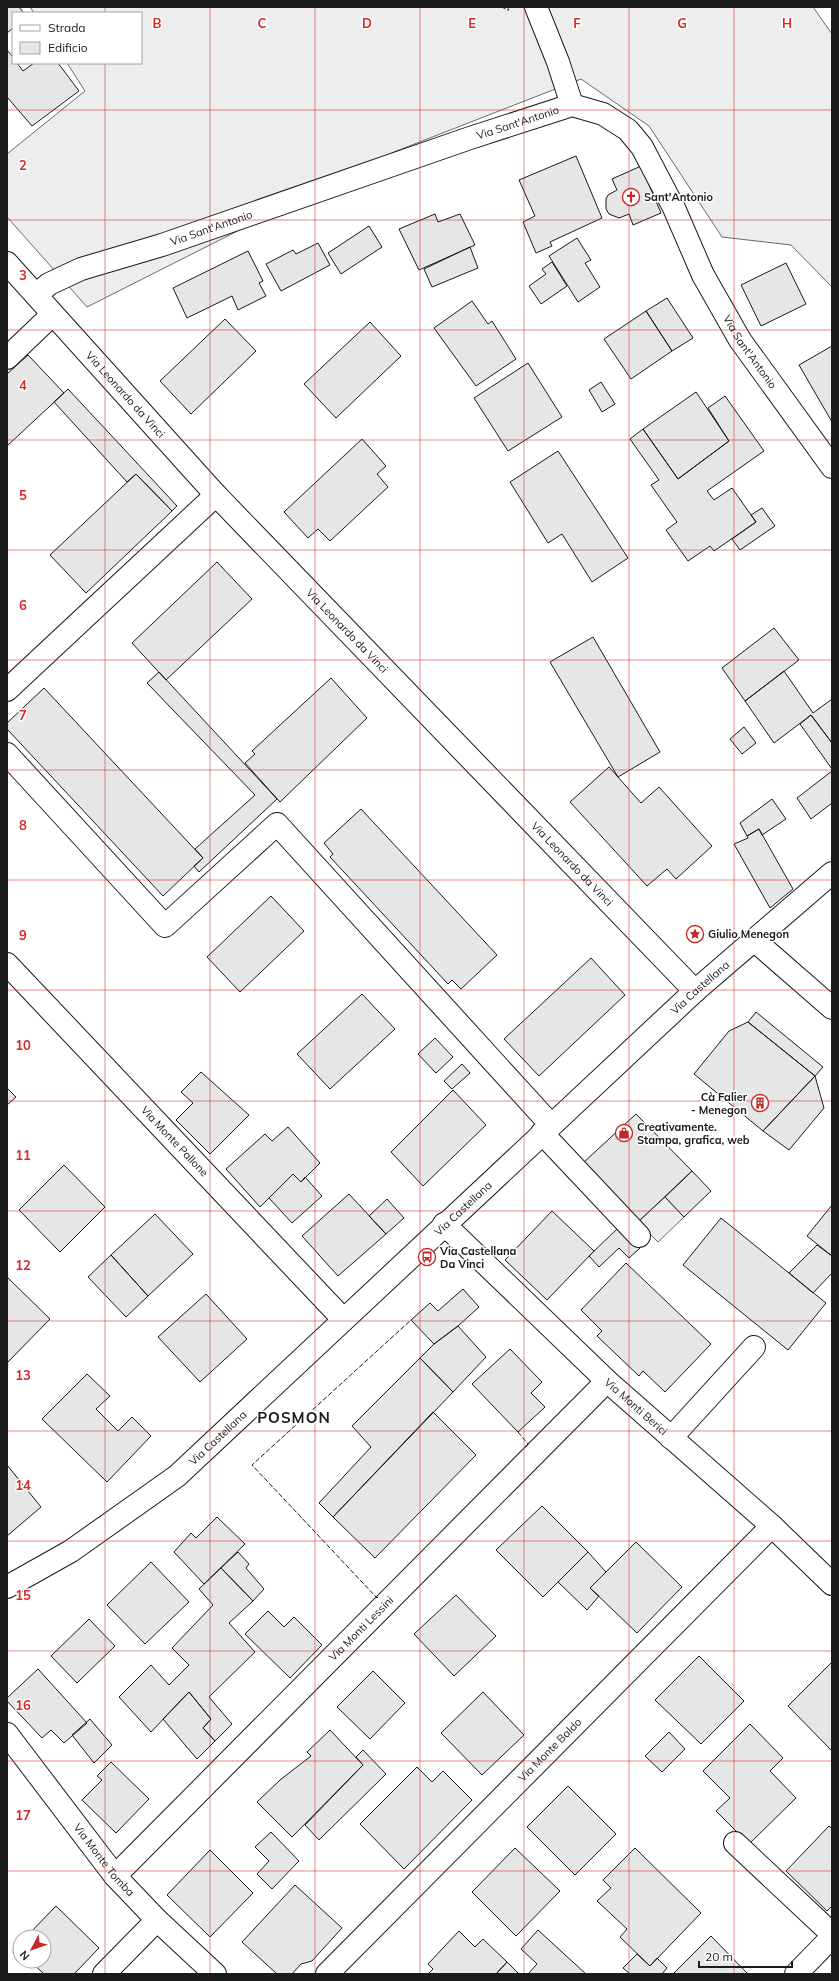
<svg xmlns="http://www.w3.org/2000/svg" width="839" height="1981" font-family="Mulish,sans-serif">
<style>
.built{fill:#ededed;stroke:#6a6a6a}
.building{fill:#e6e6e6;stroke:#1a1a1a}
.lines{fill:none;stroke-linecap:round;stroke-linejoin:round}
.minor-casing{stroke:#1a1a1a;stroke-width:24}
.major-casing{stroke:#1a1a1a;stroke-width:24}
.path{stroke:#5f5f5f;stroke-width:2.5;stroke-dasharray:3 2;stroke-linecap:butt}
.minor{stroke:#fff;stroke-width:22}
.major{stroke:#fff;stroke-width:22}
.fence{stroke:#1a1a1a;stroke-width:1;stroke-dasharray:5 2;stroke-linecap:butt}
.grid{fill:none;stroke:#d62828;stroke-width:1;stroke-opacity:0.55}
.labels{text-anchor:middle;dominant-baseline:central;stroke-width:3;stroke-linejoin:round;paint-order:stroke}
.street-label{font-size:11px;fill:#1a1a1a;stroke:#fff}
.poi-label{font-size:11px;font-weight:bold;fill:#1a1a1a;stroke:#fff;text-anchor:start}
.district-label{font-size:15px;font-weight:bold;letter-spacing:1px;fill:#1a1a1a;stroke:#fff}
.grid-label{font-size:13px;text-anchor:middle;font-weight:bold;fill:#d62828;stroke:#fff;stroke-width:3;stroke-linejoin:round;paint-order:stroke}
</style>
<rect width="100%" height="100%" fill="#fff"/>
<!-- built -->
<path class="built" d="M30 7H813L832 34V287L791 245 722 237 649 126 581 79 394 152 87 307 7 217V154L85 91 67 63H141V13H34Z
M665 1197 684 1217 658 1242 638 1222Z"/>
<!-- building -->
<path class="building" d="M7 7H19L24 13H13V28L7 33Z
M7 50 13 57V63H17L23 71 34 63H58L79 91 32 126 7 97Z
M576 156 602 218 550 242 552 246 536 253 523 222 535 216 519 180Z
M641 166 661 213 633 225 629 214 619 218 609 214 606 209V199L608 195 617 190 612 179Z
M435 214 438 222 460 214 475 245 419 270 399 229Z
M369 226 382 247 341 274 328 253Z
M577 238 591 260 585 263 600 287 578 302 549 256Z
M318 243 330 265 281 291 266 264 293 250 296 254Z
M470 247 478 268 432 287 424 269Z
M248 251 263 281 259 283 266 296 238 310 232 296 187 318 173 288Z
M552 262 567 286 541 304 529 286 546 274 542 269Z
M786 263 806 304 761 326 741 285Z
M667 298 693 338 672 351 646 311Z
M472 301 488 324 492 321 516 359 476 386 434 328Z
M646 311 672 351 631 379 604 339Z
M225 319 256 351 191 414 160 381Z
M370 322 401 356 336 418 304 384Z
M832 346V422L799 365Z
M28 355 64 393 7 446V374Z
M528 363 562 417 508 451 474 398Z
M601 382 615 404 602 412 589 390Z
M68 389 177 506 172 511 136 474 127 482 54 402Z
M696 392 729 441 678 479 643 429Z
M725 396 764 451 707 491 714 500 732 488 756 522 714 551 710 546 688 561 666 530 677 522 651 485 659 480 630 439 643 429 678 479 729 441 708 408Z
M362 439 386 466 377 474 388 487 330 541 318 529 308 538 284 512Z
M558 451 628 558 592 582 562 534 548 543 510 482Z
M136 474 172 511 86 593 50 555Z
M762 508 775 526 740 550 732 539 756 522 751 515Z
M217 562 252 599 166 680 132 643Z
M774 628 799 660 745 701 722 668Z
M593 637 660 752 618 777 550 662Z
M784 671 813 713 832 699V743L811 715 774 743 745 701Z
M159 672 277 799 199 872 194 866 203 858 195 849 255 795 147 683Z
M331 678 367 718 280 802 245 763 255 754 252 751Z
M44 688 203 858 163 896 7 729V723Z
M811 715 832 743V769L800 724Z
M744 727 756 743 742 754 730 739Z
M609 767 641 803 659 787 712 846 676 879 667 869 647 886 570 802Z
M832 771V803L811 819 797 798Z
M772 799 786 819 762 835 759 829 747 836 740 823Z
M361 809 497 955 461 989 452 980 448 984 330 857 333 854 324 843Z
M759 829 793 889 770 908 734 844 748 838 747 836Z
M271 896 304 931 240 992 207 957Z
M591 958 625 995 539 1076 504 1039Z
M362 994 395 1029 330 1089 297 1054Z
M756 1012 823 1067 815 1076 748 1022Z
M748 1022 815 1076 763 1131 694 1074 729 1031Z
M435 1038 453 1057 436 1073 418 1054Z
M462 1064 470 1073 452 1089 444 1081Z
M201 1072 249 1115 210 1154 176 1120 193 1103 181 1092Z
M815 1076 824 1108 789 1150 763 1131Z
M7 1088 16 1097 7 1105Z
M453 1090 486 1125 423 1186 391 1152Z
M636 1114 692 1171 638 1222 583 1163Z
M288 1127 320 1163 301 1182 293 1174 260 1207 226 1169 265 1134 272 1141Z
M64 1165 105 1207 60 1252 19 1210Z
M692 1171 711 1191 684 1217 665 1197Z
M293 1174 301 1182 305 1177 322 1196 292 1223 269 1198Z
M349 1194 386 1234 338 1276 302 1236Z
M387 1199 404 1218 386 1234 369 1216Z
M832 1205V1256L807 1236Z
M552 1211 594 1251 547 1300 505 1260Z
M155 1214 193 1254 148 1296 111 1255Z
M721 1218 826 1303 788 1350 683 1265Z
M619 1227 640 1248 629 1258 619 1248 599 1267 589 1256Z
M817 1245 832 1256V1273L813 1293 789 1273Z
M111 1255 148 1296 126 1317 88 1277Z
M626 1263 711 1344 665 1392 643 1371 639 1376 597 1336 602 1331 581 1310Z
M7 1277 50 1319 7 1363Z
M463 1289 479 1307 458 1326 434 1344 411 1320 430 1303 438 1311Z
M206 1294 247 1339 200 1382 158 1337Z
M458 1326 486 1357 453 1392 420 1358 434 1344Z
M510 1349 542 1382 531 1393 545 1407 518 1432 472 1384Z
M420 1358 453 1392 333 1517 319 1503 371 1447 352 1426Z
M87 1374 110 1396 96 1409 118 1431 132 1417 151 1436 107 1482 42 1419Z
M433 1412 476 1455 375 1558 333 1517Z
M7 1465 41 1507 7 1536Z
M542 1506 588 1552 543 1597 496 1550Z
M217 1517 245 1544 204 1584 174 1552 191 1533 196 1538Z
M636 1542 682 1587 637 1633 590 1588Z
M238 1552 249 1564 246 1568 264 1589 253 1601 221 1568Z
M588 1552 606 1572 590 1588 599 1596 587 1610 558 1582Z
M151 1562 189 1602 145 1644 107 1605Z
M221 1568 253 1601 229 1623 255 1652 209 1697 232 1724 215 1741 203 1728 211 1719 189 1692 151 1732 119 1697 151 1665 169 1685 189 1665 172 1648 213 1605 199 1589Z
M456 1595 496 1636 454 1676 414 1634Z
M268 1611 284 1627 294 1617 322 1645 290 1678 245 1634Z
M89 1619 115 1646 77 1683 51 1656Z
M699 1656 744 1701 701 1744 655 1700Z
M832 1662V1751L788 1706Z
M38 1669 87 1723 64 1743 51 1730 42 1738 7 1701V1698Z
M373 1671 405 1703 370 1739 337 1707Z
M189 1692 211 1719 203 1728 215 1741 197 1759 163 1719Z
M483 1692 524 1735 482 1775 441 1733Z
M90 1719 112 1745 94 1763 72 1735Z
M750 1724 783 1758 770 1771 796 1798 749 1844 716 1811 730 1798 703 1771Z
M330 1730 363 1765 292 1837 257 1802 280 1780 311 1756 307 1752Z
M669 1732 685 1749 662 1772 645 1756Z
M363 1750 386 1774 319 1840 305 1825 363 1765 356 1757Z
M111 1762 149 1799 116 1833 82 1800 102 1780 97 1776Z
M417 1767 432 1782 443 1771 472 1800 404 1869 360 1824Z
M568 1786 616 1834 575 1875 527 1827Z
M829 1826 832 1829V1906L827 1911 786 1871Z
M271 1832 299 1861 272 1889 257 1874 269 1861 255 1847Z
M515 1848 560 1891 516 1936 472 1892Z
M635 1848 701 1913 650 1966 620 1937 627 1929 597 1901 611 1888 603 1880Z
M210 1850 253 1893 210 1937 167 1895Z
M295 1885 342 1928 312 1961 301 1964 292 1974H277L242 1942Z
M56 1906 99 1948 74 1974H44L30 1961H44V1937H26Z
M538 1930 586 1974H528L537 1964 521 1949Z
M459 1931 475 1947 483 1939 507 1962 496 1974H428L433 1969 428 1964Z
M711 1936 748 1974H673Z
M20 1943V1951L16 1947Z
M637 1954 650 1966 657 1958 667 1968 662 1974H630L623 1968Z
M507 1962 519 1974H496Z"/>
<g class="lines">
<!-- minor casing -->
<g class="minor-casing">
<g id="minor">
<path d="M536 7 558 62 572 105"/>
<path id="s1" d="M7 263 216 495 695 991"/>
<path id="s2" d="M36 295 49 284 81 269 162 245 470 138 572 105 603 114 628 130 642 147 674 208 703 275 740 340 832 467"/>
<path d="M7 358 52 315"/>
<path d="M7 690 216 495"/>
<path d="M7 754 165 926 277 824 551 1125"/>
<path d="M754 940 832 1008"/>
<path id="s3" d="M7 964 343 1319"/>
<path d="M542 1133 639 1236"/>
<path id="s4" d="M444 1224 607 1381 772 1526 832 1584"/>
<path d="M671 1438 754 1347"/>
<path id="s5" d="M7 1734 115 1876 157 1920 215 1974"/>
<path d="M735 1843 832 1934"/>
<path id="s6" d="M115 1876 607 1381"/>
<path d="M104 1974 157 1920"/>
<path id="s7" d="M327 1974 772 1526"/>
<path d="M796 1974 832 1937"/>
</g>
</g>
<!-- major casing -->
<g class="major-casing">
<g id="major">
<path id="s8" d="M7 1587 71 1551 177 1476 695 991 832 873"/>
</g>
</g>
<!-- path -->
<path class="path" d="M503 7 509 10"/>
<!-- minor -->
<use href="#minor" class="minor"/>
<!-- major -->
<use href="#major" class="major"/>
<!-- fence -->
<path class="fence" d="M518 1432 528 1444 526 1447
M378 1597 377 1598 252 1465 411 1320"/>
</g>
<!-- grid -->
<path class="grid" d="M105 7V13M210 7V1974M315 7V1974M420 7V1974M524 7V1974M629 7V1974M734 7V1974M105 63V1974M7 110H832M7 220H832M7 330H832M7 440H832M7 550H832M7 660H832M7 770H832M7 880H832M7 990H832M7 1101H832M7 1211H832M7 1321H832M7 1431H832M7 1541H832M7 1651H832M7 1761H832M7 1871H832"/>
<!-- icons -->
<defs>
<g id="church-ring" transform="scale(0.9)"><circle r="9.5" fill="#fff" stroke="#c62828" stroke-width="1.5"/><path d="M-1.2-6h2.4v3.5h3.3v2.4h-3.3V6h-2.4V-.1h-3.3v-2.4h3.3Z" fill="#c62828"/></g>
<g id="sight-ring" transform="scale(0.9)"><circle r="9.5" fill="#fff" stroke="#c62828" stroke-width="1.5"/><path d="M0-6L1.8-2.2L6-1.7L2.9 1.2L3.7 5.4L0 3.3L-3.7 5.4L-2.9 1.2L-6-1.7L-1.8-2.2Z" fill="#c62828"/></g>
<g id="building-ring" transform="scale(0.9)"><circle r="9.5" fill="#fff" stroke="#c62828" stroke-width="1.5"/><path d="M-4-6H4V6H1V3H-1V6H-4ZM-2.5-4.3h1.7v1.8h-1.7ZM.8-4.3h1.7v1.8H.8ZM-2.5-1h1.7V.8h-1.7ZM.8-1h1.7V.8H.8Z" fill="#c62828"/></g>
<g id="shop-ring" transform="scale(0.9)"><circle r="9.5" fill="#fff" stroke="#c62828" stroke-width="1.5"/><path d="M-5-2.5h2.3a2.7 3.5 0 0 1 5.4 0H5L5.5 6h-11ZM-1.5-2.5h3a1.5 2.3 0 0 0-3 0Z" fill="#c62828"/></g>
<g id="bus-ring" transform="scale(0.9)"><circle r="9.5" fill="#fff" stroke="#c62828" stroke-width="1.5"/><path d="M-5-6H5V4H4V6H2V4H-2V6H-4V4H-5ZM-3.5-4V0h7V-4ZM-3.5 1.2v1.5H-2V1.2ZM2 1.2v1.5H3.5V1.2Z" fill="#c62828"/></g>
</defs>
<g fill-rule="evenodd">
<use href="#church-ring" x="631" y="197"/>
<use href="#sight-ring" x="695" y="934"/>
<use href="#building-ring" x="760" y="1103"/>
<use href="#shop-ring" x="624" y="1133"/>
<use href="#bus-ring" x="427" y="1257"/>
</g>
<g class="labels">
<!-- street labels -->
<g class="street-label">
<text stroke="none"><textPath href="#s2" startOffset="513">Via Sant'Antonio</textPath></text>
<text stroke="none"><textPath href="#s2" startOffset="189">Via Sant'Antonio</textPath></text>
<text stroke="none"><textPath href="#s2" startOffset="886">Via Sant'Antonio</textPath></text>
<text stroke="none"><textPath href="#s1" startOffset="177">Via Leonardo da Vinci</textPath></text>
<text stroke="none"><textPath href="#s1" startOffset="501">Via Leonardo da Vinci</textPath></text>
<text stroke="none"><textPath href="#s1" startOffset="825">Via Leonardo da Vinci</textPath></text>
<text stroke="none"><textPath href="#s8" startOffset="919">Via Castellana</textPath></text>
<text stroke="none"><textPath href="#s3" startOffset="244">Via Monte Pallone</textPath></text>
<text stroke="none"><textPath href="#s8" startOffset="595">Via Castellana</textPath></text>
<text stroke="none"><textPath href="#s4" startOffset="265">Via Monti Berici</textPath></text>
<text stroke="none"><textPath href="#s8" startOffset="259">Via Castellana</textPath></text>
<text stroke="none"><textPath href="#s6" startOffset="349">Via Monti Lessini</textPath></text>
<text stroke="none"><textPath href="#s7" startOffset="316">Via Monte Baldo</textPath></text>
<text stroke="none"><textPath href="#s5" startOffset="159">Via Monte Tomba</textPath></text>
</g>
<!-- poi labels -->
<g class="poi-label">
<text x="644" y="197">Sant'Antonio</text>
<text x="708" y="934">Giulio Menegon</text>
<text x="747" y="1097" text-anchor="end">Cà Falier<tspan x="747" dy="13">- Menegon</tspan></text>
<text x="637" y="1127">Creativamente.<tspan x="637" dy="13">Stampa, grafica, web</tspan></text>
<text x="440" y="1251">Via Castellana<tspan x="440" dy="13">Da Vinci</tspan></text>
</g>
<!-- district labels -->
<g class="district-label">
<text x="294" y="1417">POSMON</text>
</g>
</g>
<g class="grid-label">
<text x="157" y="28">B</text>
<text x="262" y="28">C</text>
<text x="367" y="28">D</text>
<text x="472" y="28">E</text>
<text x="577" y="28">F</text>
<text x="682" y="28">G</text>
<text x="787" y="28">H</text>
<text x="23" y="170">2</text>
<text x="23" y="280">3</text>
<text x="23" y="390">4</text>
<text x="23" y="500">5</text>
<text x="23" y="610">6</text>
<text x="23" y="720">7</text>
<text x="23" y="830">8</text>
<text x="23" y="940">9</text>
<text x="23" y="1050">10</text>
<text x="23" y="1160">11</text>
<text x="23" y="1270">12</text>
<text x="23" y="1380">13</text>
<text x="23" y="1490">14</text>
<text x="23" y="1600">15</text>
<text x="23" y="1710">16</text>
<text x="23" y="1820">17</text>
</g>
<!-- border -->
<rect width="839" height="1981" fill="none" stroke="#1a1a1a" stroke-width="16"/>
<!-- legend -->
<rect x="12" y="12" width="130" height="52" fill="#ffffff" stroke="#a3a3a3"/>
<rect x="20" y="25" width="20" height="6" fill="#ffffff" stroke="#a3a3a3"/>
<text x="48" y="32" font-size="12" fill="#1a1a1a">Strada</text>
<rect x="20" y="42" width="20" height="12" fill="#e6e6e6" stroke="#a3a3a3"/>
<text x="48" y="52" font-size="12" fill="#1a1a1a">Edificio</text>
<!-- north arrow -->
<g transform="translate(32 1949) rotate(229)"><circle r="19" fill="#ffffff" stroke="#a3a3a3"/>
<path d="M0-3L7 15L0 10L-7 15Z" fill="#c62828"/>
<text y="-6" font-size="11" font-weight="bold" text-anchor="middle" fill="#1a1a1a">N</text>
</g>
<!-- scale -->
<path d="M699 1961v6h93v-6" fill="none" stroke="#1a1a1a" stroke-width="2"/>
<text x="705" y="1961" font-size="12" fill="#1a1a1a" stroke="#ffffff" stroke-width="3" paint-order="stroke">20 m</text>
</svg>
